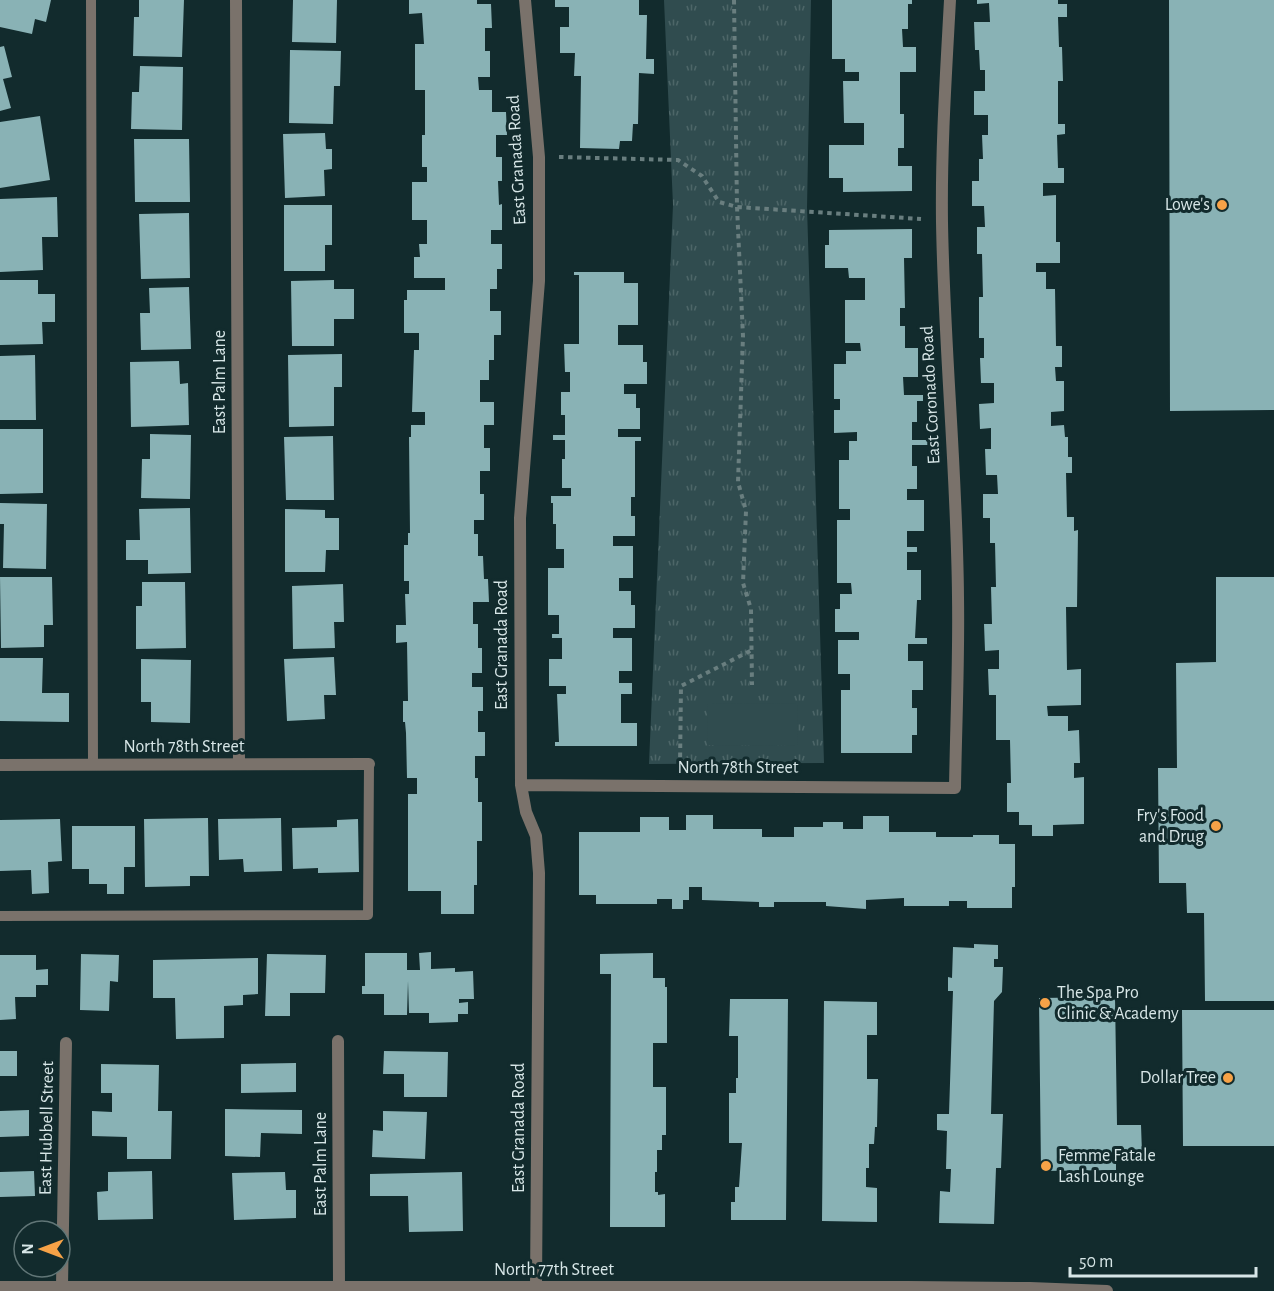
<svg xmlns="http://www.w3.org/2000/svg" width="1274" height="1291" font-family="'Alegreya Sans',sans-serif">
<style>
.grass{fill:url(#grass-tufts)}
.pitch{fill:#304c4f}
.building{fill:#89b2b5}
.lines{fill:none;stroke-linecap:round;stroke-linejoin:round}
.path{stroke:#697e7f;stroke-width:4;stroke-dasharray:4.5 4.5;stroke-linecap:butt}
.service{stroke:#7a726b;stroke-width:10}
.minor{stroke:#7a726b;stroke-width:12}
.poi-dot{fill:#f6a247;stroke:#122b2d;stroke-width:2}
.labels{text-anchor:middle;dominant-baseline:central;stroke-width:6;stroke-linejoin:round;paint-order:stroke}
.street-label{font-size:18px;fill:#d7e6e7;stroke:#122b2d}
.poi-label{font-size:18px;fill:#d7e6e7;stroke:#122b2d;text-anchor:end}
</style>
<defs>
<pattern id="grass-tufts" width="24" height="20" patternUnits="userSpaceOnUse" patternTransform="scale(1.5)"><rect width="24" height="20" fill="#304c4f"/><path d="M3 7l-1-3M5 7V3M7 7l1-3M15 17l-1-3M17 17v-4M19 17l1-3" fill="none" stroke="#4d6668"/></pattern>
</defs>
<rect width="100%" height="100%" fill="#122b2d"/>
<!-- grass -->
<path class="grass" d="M664 0H811L807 207 824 763 649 764 673 205Z"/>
<!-- pitch -->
<path class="pitch" d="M708 703 798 704 797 746 707 745Z"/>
<!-- building -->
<path class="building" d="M0 0H51L46 22 35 19 32 34 0 27Z
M139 0H184L182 57 133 56 134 17H139Z
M293 0H337L336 43 292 42Z
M409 0H477V4H491L492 28H485V51H490V77H478L479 90H492V112H506L507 135H496V157H502V181H498L499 205 502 204V230H491V244H502V269H497V289H490V311H501V335H494V360H489V380H480V402H494V425H484V448H490V471H480V494H484V520H474V534H478V556H483L484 579H488L489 602H473V624H478V648H482V673H472V687H483V711H478V732H485V756H475V778H478V802H482V841H477V885H474V914H441V891H408V794H417V778H407L406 733 405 722H403V701H408L407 642 396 643V625H406L405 594H409V581H404V545H408V533H410L409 437H411V425H425V412H412L414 350H419V333H404V300H407V290H445V278H414V257H420L419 244H427V220H412V182H427V167H422V135H425V90H415V44H424L422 13 409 14Z
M555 0H639V15H647L646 59H654V74L639 73 638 124H633L632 141H620L619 149 580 148 581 76H574L575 53H560V27H569V7H555Z
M832 0H912V4H908V29H902L903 47H916V72H900V114H904V148H898V166H912V191L843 192V178H829V145H864V123H844L843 81H859V72H845V59H832Z
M977 0H1058V4H1067V17H1058L1059 47H1062L1063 81H1058V124H1065V134L1057 135 1058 168H1064V183H1043V196L1056 195V242H1060V263H1036V272H1046V289H1055L1056 346H1062V367H1055L1056 381H1064V411L1051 412V426L1064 425 1065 437H1068V457H1072V473H1066L1067 517H1074V531L1078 530 1077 607H1066L1067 670 1081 669V705L1047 706 1048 716H1068V731L1079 730 1080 763H1074V778L1084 777V824L1053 825V836H1032V825H1019V812H1007V783H1011L1010 740H996V695H989L988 669H999V650L985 651 984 624H992L991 587H996L995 543H990V518H983V494H998L997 475H986L985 449H991V428L980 429 979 404 994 403V383H981L980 358H984V338H979V297H983L982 254H977V227H985L984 206H972V181H979V159H983L982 135H988V115H974V91H985V70H980L979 50H975L974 22H990L989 3 977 4Z
M1169 0H1274V410L1170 411Z
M4 46 12 77 3 79 11 108 0 111V47Z
M290 50 341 51 340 86H334L333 124 289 123Z
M140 66 183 67 182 130 131 129 132 92H139Z
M40 116 50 180 0 188V122Z
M325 133 326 149H332V169L324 170 325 196 285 198 283 134Z
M134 139H189L190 202H135Z
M57 197 58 237H42L43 270 0 272V199Z
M284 205H332V245H325V271H284Z
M189 213 190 278 141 279 139 214Z
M912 229V258H904L905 308H900V326H905V348H918V377H903L904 395H923V401H917V422H912V440H928V445H912V466H917V489H907V500H924V531H907V547H917V552H907V570H921V600H917L915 638H927V644H908V661H923V690H912V708H917V735H912V753H841V690H850V674H838V640H859V632H835V609H840V594H852L851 583H837V520H850V509H839V460H849V441H857V432L834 433V410H840V399H834V364H846V351H861L860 343H845V300H865V278H849L848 268H825V245H829V230Z
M574 272H624V283H638V325H618V345H643V362H647V384H624V394H636V408H640V429H618V437H641V441H635V497H631V516H635V536H613V546H633V578H619V591H631V605H635V628H613V638H632V671H619V683H632V694H621V723H637V746H555V742H559L557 694H566V686H549V659H562V638H552V634H559V615H548V568H564V549H556V524H553V503H551V496H571V488H562V459H565V440H553V435H565V415H561V392H570V372H565L564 344H579V275H574Z
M0 280H38V294H55V322H42L43 344 0 345Z
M334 280V289H354V319H334V346H292L291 281Z
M189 287 191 349 141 350 140 313H150L149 288Z
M342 354V387H334V426L289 427 288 355Z
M35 355 36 420H0V356Z
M179 361 180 384 188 383 189 425 131 427 130 362Z
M0 429H43V493L0 494Z
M150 434 191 435 190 499 141 498 142 459H150Z
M333 436 334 500H286L284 437Z
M0 503 47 504 46 569 3 568 4 524H0Z
M190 508 191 573 148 574V560H126V540H140L139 509Z
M285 509 325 510V518H339V550H326L325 572H285Z
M0 577H52L53 625H44V647L1 648Z
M1216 577H1274V1001H1205L1204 913H1187L1186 883H1159L1158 768H1177L1176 663 1216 662Z
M142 582H185L186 648 136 649V606H142Z
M343 584 344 622H334L335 648 293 649 292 586Z
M334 657 336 695H324L325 719 287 721 284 659Z
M0 658H43L42 693H69V722L0 721Z
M141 659 191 660 190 723 151 722V702H141Z
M686 815H713V829H762V837H794V827H823V822H843V829H863V816H889V832H936V837H973V835H999V844H1015V887H1012V908H967V901H949V906H904V898L866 900V909L826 906V902H774V907H759V902L702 900V887H689V900H683V909H672V899H657V904H596V895H579V832H640V817H669V830H686Z
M208 818 209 876H190V886L145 887 144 819Z
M281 818 282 871 244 872 243 859 219 860 218 819Z
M60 819 62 861 48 862 49 893 32 894 31 870 0 871V820Z
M358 819 359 872 318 873V868L293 869 292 828 337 827V820Z
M72 826H135V867H124V894H107V884H89V869H72Z
M974 944 998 945V959H994V967H1003L1002 992 994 1001 991 1114H1003L1001 1168H996L994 1224 939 1223 940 1191 950 1192 951 1169H946L947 1131 937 1130V1114H949L953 991H948V977L952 978 953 947 974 948Z
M431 952V969L455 968V972L473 971 474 999H459V1003L468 1002V1014H458V1022L429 1023V1013H409L408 981 407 1015H384V994H362V986H365V953H407V970H420L419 953Z
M653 953V978H665V987H667V1043H653V1087H666V1135H662V1150H657V1172H655V1192H658V1195L665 1194V1227H610L611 974H600V954Z
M81 954 119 955 118 982 110 981 109 1011 80 1010Z
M267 954 326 955 325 993H290V1016H265Z
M0 955H36V970L48 969V985H36V997H15L16 1019 0 1020Z
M258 958V994L243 995V1005L224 1006V1038L176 1039 175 998H153V960Z
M1115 997 1117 1125H1141L1142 1153H1116V1170L1041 1171 1039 998Z
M730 999H788L786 1220H731V1202H735V1187H739L742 1143H729V1093H736V1078H738V1036H729Z
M824 1001 877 1002V1035H867V1079H878L877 1127H875L874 1144H869V1168H866V1187L877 1188V1222L822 1221Z
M1182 1010H1274V1146H1183Z
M0 1051H17V1076H0Z
M384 1051 448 1052 447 1097H404V1074H383Z
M296 1063V1092L241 1093V1064Z
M101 1064 159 1065 158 1111H172L171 1159H127V1137L92 1136V1111L112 1112V1093H101Z
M225 1109 302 1110V1134L261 1133 260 1157 225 1156Z
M29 1110V1136L0 1137V1111Z
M383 1111 427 1112 425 1159 372 1157 373 1130 383 1131Z
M34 1171 35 1196 0 1197V1172Z
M152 1171 153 1219 98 1220 97 1192 108 1191V1172Z
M285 1172 286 1190H296V1218L234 1220 232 1173Z
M462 1172 463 1231 409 1232 408 1196H370V1174Z"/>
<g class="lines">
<!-- path -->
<path class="path" d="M734 0 737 207 743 336 738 482 746 511 743 583 751 609 752 685
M559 157 678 160 702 176 719 202 737 207 921 219
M680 766 681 686 752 650"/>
<!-- service -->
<path class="service" d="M91 0 93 765
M0 916 368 915 369 764"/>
<!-- minor -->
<path class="minor" d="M236 0 239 764
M525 0 539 157V281L520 518 521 785 526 812 536 836 539 873 536 1288
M0 765 369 764
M521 785 955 788C956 724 959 661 958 597 957 472 944 347 942 222 941 148 946 74 950 0
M338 1041 339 1287
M62 1286 66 1043
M0 1287H909L1030 1288 1107 1291"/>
</g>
<!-- markers -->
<g class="poi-dot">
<circle cx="1222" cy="205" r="6"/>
<circle cx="1216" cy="826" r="6"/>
<circle cx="1045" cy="1003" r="6"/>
<circle cx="1228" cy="1078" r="6"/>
<circle cx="1046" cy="1166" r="6"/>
</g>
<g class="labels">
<!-- street labels -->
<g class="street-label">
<text transform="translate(517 160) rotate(-93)">East Granada Road</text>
<text transform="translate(220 382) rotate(-90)">East Palm Lane</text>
<text transform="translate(931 395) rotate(-93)">East Coronado Road</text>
<text transform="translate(502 645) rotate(-90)">East Granada Road</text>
<text x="184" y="747">North 78th Street</text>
<text x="738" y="768">North 78th Street</text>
<text transform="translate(47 1128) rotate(-89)">East Hubbell Street</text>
<text transform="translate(519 1128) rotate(-90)">East Granada Road</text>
<text transform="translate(321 1164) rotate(-90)">East Palm Lane</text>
<text x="554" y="1270">North 77th Street</text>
</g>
<!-- poi labels -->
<g class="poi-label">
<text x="1210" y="205">Lowe's</text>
<text x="1204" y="816">Fry's Food<tspan x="1204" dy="21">and Drug</tspan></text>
<text x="1057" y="993" text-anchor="start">The Spa Pro<tspan x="1057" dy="21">Clinic &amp; Academy</tspan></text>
<text x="1216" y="1078">Dollar Tree</text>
<text x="1058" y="1156" text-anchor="start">Femme Fatale<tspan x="1058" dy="21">Lash Lounge</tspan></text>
</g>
</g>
<!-- north arrow -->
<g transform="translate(42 1249) rotate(270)"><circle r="28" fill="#122b2d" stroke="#617677" stroke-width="1.5"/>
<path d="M0-4.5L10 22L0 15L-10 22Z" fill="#f6a247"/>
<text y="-9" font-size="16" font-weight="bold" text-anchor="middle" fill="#d7e6e7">N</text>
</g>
<!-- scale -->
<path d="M1070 1267v9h186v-9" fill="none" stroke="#d7e6e7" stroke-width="3"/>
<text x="1079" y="1267" font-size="18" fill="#d7e6e7" stroke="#122b2d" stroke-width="4.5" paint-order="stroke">50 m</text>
</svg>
